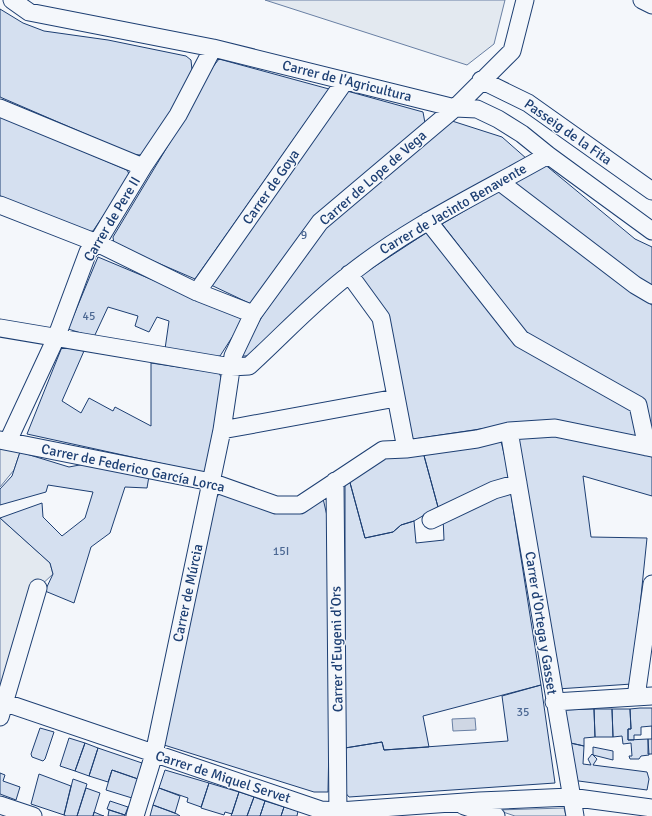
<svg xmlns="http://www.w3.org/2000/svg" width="652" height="816" font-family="Signika,sans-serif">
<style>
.green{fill:#e3e9f0;stroke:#687fa3}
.water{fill:#cfd7e4;stroke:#687fa3}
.building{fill:#d5e0f0;stroke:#1d3f73}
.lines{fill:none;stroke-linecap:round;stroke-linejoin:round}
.minor-casing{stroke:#1d3f73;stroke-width:19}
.minor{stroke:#f4f7fb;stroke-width:17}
.labels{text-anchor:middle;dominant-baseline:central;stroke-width:3;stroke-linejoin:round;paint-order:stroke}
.number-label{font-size:12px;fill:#4b6792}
.street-label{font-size:14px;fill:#1d3f73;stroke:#f4f7fb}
</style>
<rect width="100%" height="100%" fill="#f4f7fb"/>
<!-- green -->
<path class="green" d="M265 0H505L494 44 467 65Z
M0 445 20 452 14 470 0 487Z
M0 518 50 563 53 574 38 588 0 701Z
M564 808 566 816H515L497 810Z"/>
<!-- water -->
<path class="water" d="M475 718 476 730 453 731 452 719Z"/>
<!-- building -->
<path class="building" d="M0 9 23 23 44 31 108 40 186 56 191 60 192 70 177 104 145 154 139 155 132 154 0 97Z
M219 59 329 89 195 279 114 244 113 237 184 119 212 68Z
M347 91 423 112 425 123 251 304 211 285Z
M0 116 127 170 130 176 93 231 85 232 0 196Z
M449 120 502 137 527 159 431 213 250 356H233L242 350 263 315 330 221Z
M543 163 635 239 652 247V287L639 279 515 183Z
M500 190 627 289 652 305V442L644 406 526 332 442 224Z
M429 231 528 351 629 407 636 421 639 438 520 423 414 439 407 435 385 322 357 278Z
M98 257 241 317 240 325 220 356 214 357 165 349 169 321 157 317 149 332 135 326 138 316 108 307 94 337 68 329Z
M62 347 84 351 62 401 81 413 89 398 113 411 115 407 151 426V363L219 373 223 381 205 473 27 434Z
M557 433 652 452V496L583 476 591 537 647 538 632 684 557 689 514 436Z
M501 441 510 479 438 507 423 452Z
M20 452 69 467 90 463 149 476 147 488 125 487 110 533 91 547 74 603 45 591 53 574 50 563 0 518 42 503 43 517 62 536 85 518 93 492 48 485 46 492 0 505V489L12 476Z
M423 452 438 507 414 521 401 525 393 532 365 538 349 479 386 457Z
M349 479 365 538 393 532 401 525 414 521 416 543 444 540 443 517 510 488 541 685 423 716 429 747 384 750 382 742 345 748V482Z
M220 493 299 507 322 494 333 542 328 792H314L164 745 215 499Z
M541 685 555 783 349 797 343 790 345 748 382 742 384 750 508 741 502 696Z
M640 708H652V739V726L641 727V735H634V740H628V729H631L630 709Z
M594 709H612L613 737H595Z
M594 709 595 737 584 738V746L566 742 560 710Z
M612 709H630L631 729H628V740L648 739 649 755 641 756 639 759H630L629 756H632L631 743 623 744 622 736 613 737Z
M40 728 54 732 45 759 43 761 32 757 31 754Z
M69 738 85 743 75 771 60 766Z
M648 739H652V754H648Z
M566 742 584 746 583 764 591 765 588 759 592 754 597 759 593 765 647 772 649 779 647 790 571 780Z
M85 743 98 748 89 776 75 771Z
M593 747 613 751V760L593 755Z
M98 748 142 763 138 779 112 770 108 782 89 776Z
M112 770 138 779 132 798 106 790Z
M165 770 209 783 201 807 187 802 188 798 159 788Z
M0 773 5 775 3 781 20 787 16 800 0 794Z
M39 774 71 786 64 815 31 804Z
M73 779 87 784 77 816H66L64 815Z
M209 783 239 792 232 814 225 812 224 815 201 808Z
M86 788 100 793 93 816H77Z
M159 788 180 796 175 813 153 805Z
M239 792 254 797 247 816H231Z
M254 797 265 801 260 816H247Z
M110 801 128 807 125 815 107 809Z
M265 801 284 807 281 816H260Z
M153 805 177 814 180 816H150Z
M284 807 298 811 297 816H281Z
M109 810 125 815V816H108Z
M94 812 101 815 104 816H93Z"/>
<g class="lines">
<!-- minor casing -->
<g class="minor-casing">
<path id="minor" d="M12 0 29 12 213 48 455 108 477 109 498 119 522 134 548 155 652 231
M642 0 652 5
M481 80 528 103 652 191
M0 108 143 167
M500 182 635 285 652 295
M0 205 97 243 197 292 253 314
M428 221 521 339 638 405 647 447
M349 274 381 318 406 449
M197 292 345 81
M0 328 231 367 249 366C282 336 314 301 350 274 410 226 481 193 548 155
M222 430 396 398
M509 431 575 816
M0 440 211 482 276 505H300L383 450 406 449 477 439 509 431 555 428 652 448
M8 441 56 338 88 252 97 243 143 167 178 115 213 48
M335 481 338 816
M431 520 494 490 518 483
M636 697 652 584
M0 701 321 810 339 811 479 801 570 797 652 808
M554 702 652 696
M0 717 38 588
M0 805 33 816
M464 806 496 816
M135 816 154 754 222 430 233 356 253 314 320 222 455 108 512 51 525 0"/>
</g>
<!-- minor -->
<use href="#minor" class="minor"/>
</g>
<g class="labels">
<!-- number labels -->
<g class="number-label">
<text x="304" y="235">9</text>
<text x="89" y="316">45</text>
<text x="281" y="551">15I</text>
<text x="523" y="712">35</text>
</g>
<!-- street labels -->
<g class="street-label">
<text transform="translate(347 81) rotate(14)">Carrer de l'Agricultura</text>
<text transform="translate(568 132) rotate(35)">Passeig de la Fita</text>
<text transform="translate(373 178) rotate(-41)">Carrer de Lope de Vega</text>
<text transform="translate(271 187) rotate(-55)">Carrer de Goya</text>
<text transform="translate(453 209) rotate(-30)">Carrer de Jacinto Benavente</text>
<text transform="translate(112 219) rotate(-59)">Carrer de Pere II</text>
<text transform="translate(133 468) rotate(12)">Carrer de Federico García Lorca</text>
<text transform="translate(188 593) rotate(-78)">Carrer de Múrcia</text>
<text transform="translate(541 623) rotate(81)">Carrer d'Ortega y Gasset</text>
<text transform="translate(337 649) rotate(-91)">Carrer d'Eugeni d'Ors</text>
<text transform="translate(223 777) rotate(18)">Carrer de Miquel Servet</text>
</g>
</g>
</svg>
